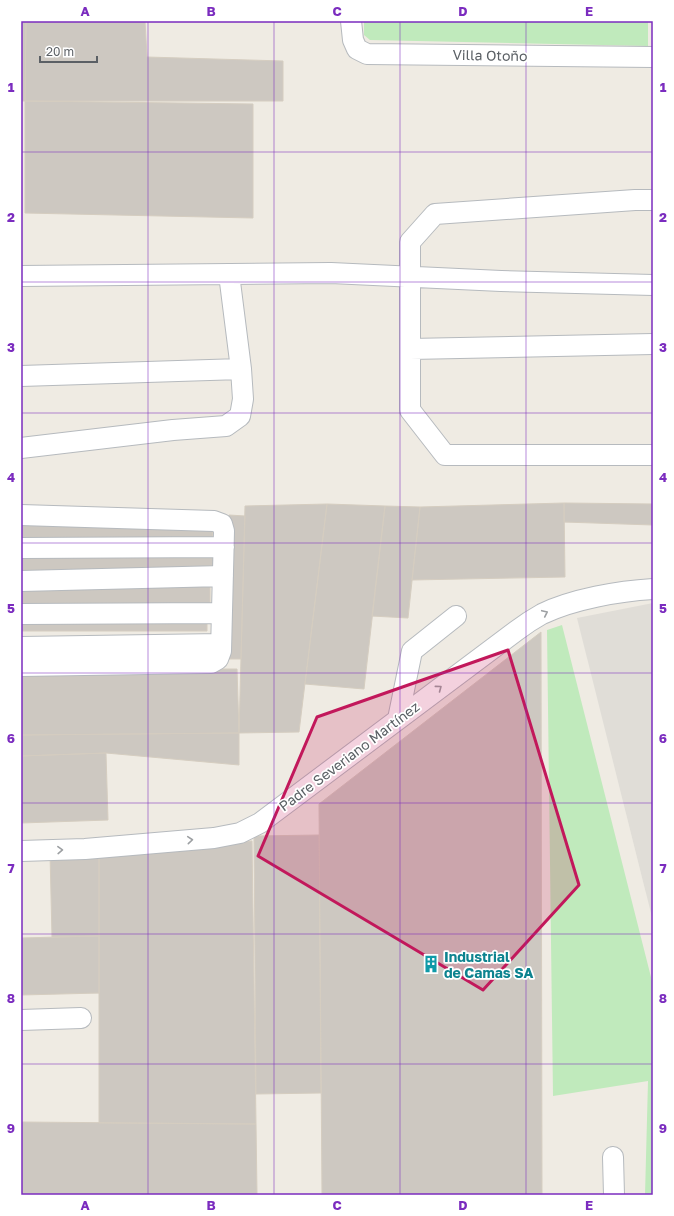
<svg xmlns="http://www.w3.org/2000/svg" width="674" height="1216" font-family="'Golos Text',sans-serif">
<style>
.industrial{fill:#e0ddd7}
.green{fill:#c0eabc}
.building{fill:#cdc8c1;stroke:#d5cdc0}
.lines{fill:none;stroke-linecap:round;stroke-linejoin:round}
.minor-casing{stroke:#b6babe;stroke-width:22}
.minor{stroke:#fff;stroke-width:20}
.oneway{stroke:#9da0a3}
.marked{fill:#c2185b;fill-opacity:0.2;stroke:#c2185b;stroke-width:3;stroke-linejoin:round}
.grid{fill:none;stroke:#7b2cbf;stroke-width:1;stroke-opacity:0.55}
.labels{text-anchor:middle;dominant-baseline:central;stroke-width:3.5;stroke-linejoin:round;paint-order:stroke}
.street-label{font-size:14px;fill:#5b6065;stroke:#fff}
.culture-label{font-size:14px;font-weight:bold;fill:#0d838f;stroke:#fff;text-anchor:start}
.neatline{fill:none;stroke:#7b2cbf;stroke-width:1.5}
.grid-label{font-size:13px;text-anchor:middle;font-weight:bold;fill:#7b2cbf}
</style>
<rect width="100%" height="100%" fill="#efebe3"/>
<!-- industrial -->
<path class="industrial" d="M653 603V921L577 618Z"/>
<!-- green -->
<path class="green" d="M364 21H648V46L370 40 364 35Z
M562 625 653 985V1195H645L648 1081 553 1096 547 630Z"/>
<!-- building -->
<path class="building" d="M21 21H26L25 101H21Z
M26 21H145L147 57 283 61V101H25Z
M25 101 253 104V218L25 213Z
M564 503 565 577 412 580 420 507Z
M564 503 653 504V525L564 522Z
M327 504 299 732 239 733 245 506Z
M327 504 385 506 364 689 305 684Z
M385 506 420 507 408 618 372 616Z
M229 515 245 516 241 659H228Z
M21 521 213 528 212 540 21 542Z
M213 552 215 573 21 574V554Z
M210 582V610L21 612V585Z
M207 614V631H21V618Z
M541 632 542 1195H322L319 804Z
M21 669H237L239 733 21 735Z
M239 733V765L106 753 21 756V735Z
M106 753 108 820 21 823V756Z
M319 835 321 1093 256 1094 254 836Z
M252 841 256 1124 99 1123V852Z
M99 852V936L52 937 50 853Z
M99 936V993L21 995V938Z
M21 1122 256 1124 257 1195H21Z"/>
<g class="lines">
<!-- minor casing -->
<g class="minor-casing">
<path id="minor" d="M351 21 353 40 357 49 367 54 653 57
M653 200H635L435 214 410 242V410L445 455H653
M21 276 331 273 501 281 653 285
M410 349 653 344
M21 376 241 369
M21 448 173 430 226 426 240 416 243 399 241 369 229 274
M21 515 214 521 222 524 224 531 221 651 218 659 211 663 21 666
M21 548 224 547
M21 581 223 576
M21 614 222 613
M21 647 221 644
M398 719 412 651 456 616
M21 851 85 849 214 838 240 833 260 823 516 631C524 625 533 619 542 614 573 599 619 591 653 589
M21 1020 81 1018
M613 1157 614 1195"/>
</g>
<!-- minor -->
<use href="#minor" class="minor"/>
</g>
<!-- one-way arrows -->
<defs><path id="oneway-chevron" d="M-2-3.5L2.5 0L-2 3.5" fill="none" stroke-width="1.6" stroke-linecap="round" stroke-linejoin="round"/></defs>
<g class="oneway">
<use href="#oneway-chevron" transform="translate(545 613) rotate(-25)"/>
<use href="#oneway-chevron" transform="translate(439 688) rotate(-37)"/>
<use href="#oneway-chevron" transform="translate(190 840) rotate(-5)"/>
<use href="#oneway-chevron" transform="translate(60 850) rotate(-2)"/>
</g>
<!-- marked area -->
<path class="marked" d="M508 650 579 885 483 990 258 856 317 717Z"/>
<!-- grid -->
<path class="grid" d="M148 21V1195M274 21V1195M400 21V1195M526 21V1195M21 152H653M21 282H653M21 413H653M21 543H653M21 673H653M21 803H653M21 934H653M21 1064H653"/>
<!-- icons -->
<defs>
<g id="building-bare" transform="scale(1.38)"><path d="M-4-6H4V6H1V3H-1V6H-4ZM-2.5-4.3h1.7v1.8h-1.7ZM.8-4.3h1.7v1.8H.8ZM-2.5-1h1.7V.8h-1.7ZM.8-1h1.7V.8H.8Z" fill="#0f9aa8" stroke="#fff" stroke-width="2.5" paint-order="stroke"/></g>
</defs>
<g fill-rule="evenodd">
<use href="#building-bare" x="431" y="964"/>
</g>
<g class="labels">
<!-- street labels -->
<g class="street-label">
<text transform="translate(490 55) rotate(1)">Villa Otoño</text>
<text transform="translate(349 756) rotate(-37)">Padre Severiano Martínez</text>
</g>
<!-- culture labels -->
<g class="culture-label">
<text x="444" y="956">Industrial<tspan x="444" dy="16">de Camas SA</tspan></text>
</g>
</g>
<!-- border -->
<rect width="674" height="1216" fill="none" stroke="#ffffff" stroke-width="44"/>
<!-- scale -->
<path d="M40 56v6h57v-6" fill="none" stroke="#5b6065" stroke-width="2"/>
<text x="46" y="56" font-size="12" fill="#5b6065" stroke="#ffffff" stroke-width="3" paint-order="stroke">20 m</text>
<rect x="22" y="22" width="630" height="1172" class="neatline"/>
<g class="grid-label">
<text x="85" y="16">A</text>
<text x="211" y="16">B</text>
<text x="337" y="16">C</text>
<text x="463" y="16">D</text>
<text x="589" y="16">E</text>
<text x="11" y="92">1</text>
<text x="663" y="92">1</text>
<text x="11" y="222">2</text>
<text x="663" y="222">2</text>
<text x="11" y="352">3</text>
<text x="663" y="352">3</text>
<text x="11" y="482">4</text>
<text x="663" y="482">4</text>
<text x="11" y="613">5</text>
<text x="663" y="613">5</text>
<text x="11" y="743">6</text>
<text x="663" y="743">6</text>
<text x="11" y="873">7</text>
<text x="663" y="873">7</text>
<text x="11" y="1003">8</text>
<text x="663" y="1003">8</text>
<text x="11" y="1133">9</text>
<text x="663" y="1133">9</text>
<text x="85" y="1210">A</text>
<text x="211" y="1210">B</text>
<text x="337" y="1210">C</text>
<text x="463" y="1210">D</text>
<text x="589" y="1210">E</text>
</g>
</svg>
